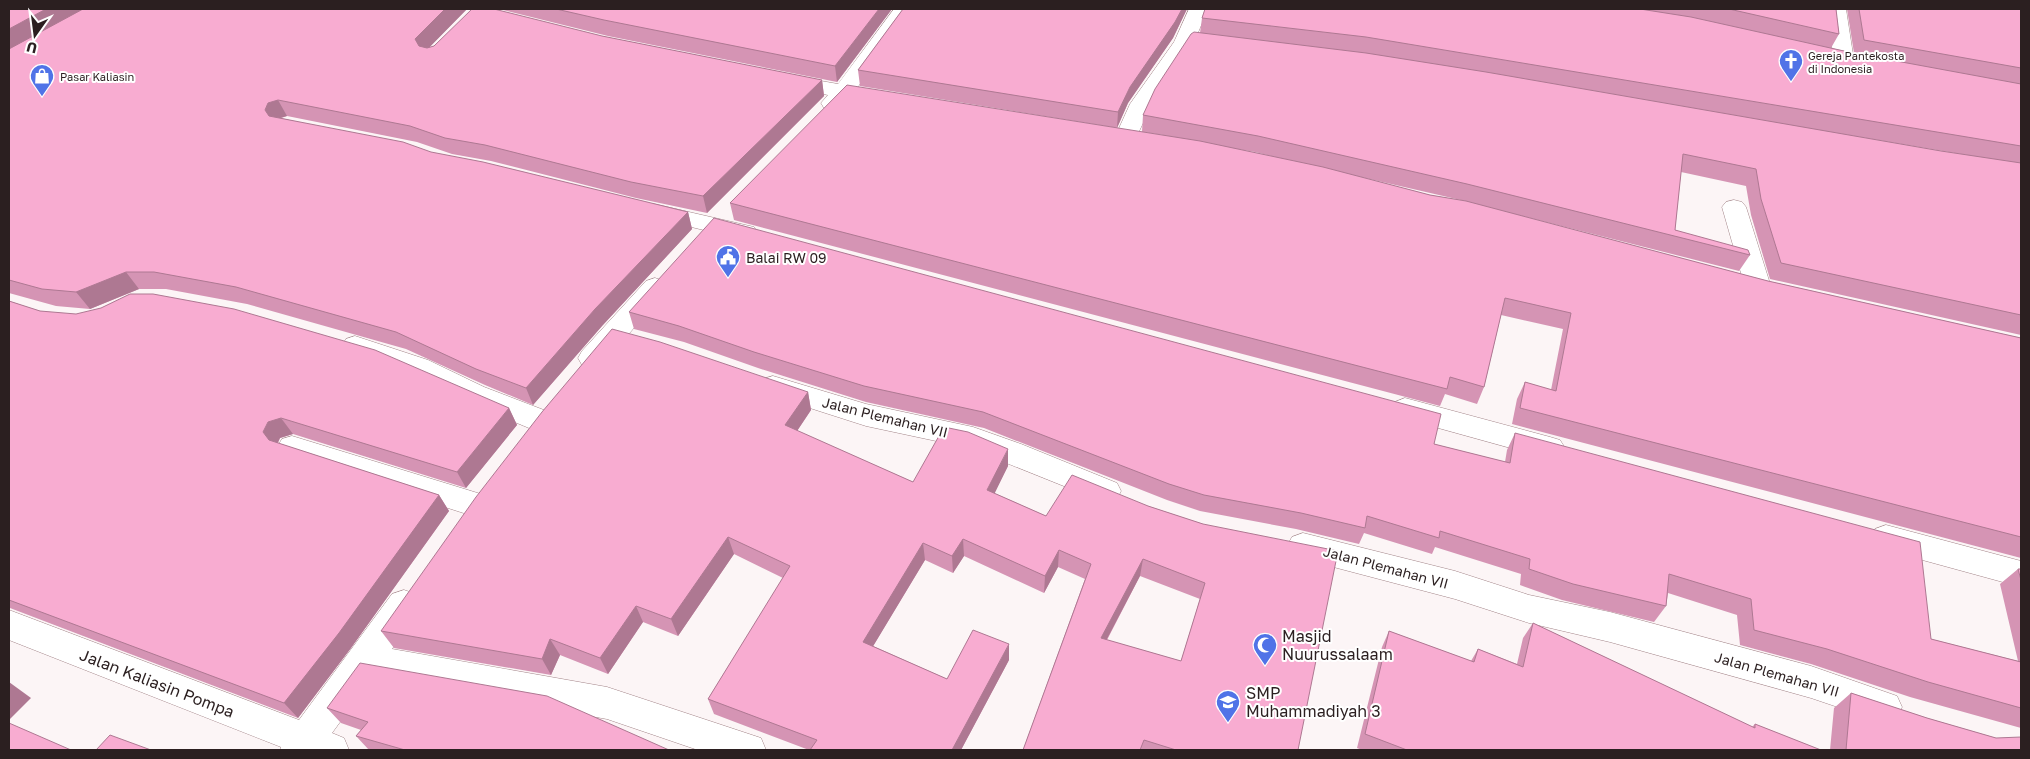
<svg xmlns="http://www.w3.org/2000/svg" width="2030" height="759" font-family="'Golos Text',sans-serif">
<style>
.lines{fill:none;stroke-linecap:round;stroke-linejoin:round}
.minor-casing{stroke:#a38589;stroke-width:1}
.minor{fill:#fff;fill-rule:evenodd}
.wall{fill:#d594b4;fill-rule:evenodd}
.shaded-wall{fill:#ae7892}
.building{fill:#f8acd1;stroke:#ae7892;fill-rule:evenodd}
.labels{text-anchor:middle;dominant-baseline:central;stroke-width:4;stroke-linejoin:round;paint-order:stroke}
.far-poi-label{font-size:11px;fill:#2b1f20;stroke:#fff;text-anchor:start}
.poi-label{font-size:14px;fill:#2b1f20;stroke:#fff;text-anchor:start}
.street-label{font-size:14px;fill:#2b1f20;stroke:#fff}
.near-poi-label{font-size:16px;fill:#2b1f20;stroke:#fff;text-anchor:start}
.near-street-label{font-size:16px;fill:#2b1f20;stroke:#fff}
</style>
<rect width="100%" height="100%" fill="#fcf5f6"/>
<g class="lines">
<!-- minor casing -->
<g class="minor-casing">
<path id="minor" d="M894 9H914L857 88 884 94 888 98 884 102 877 104 848 99C840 107 836 110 824 108L821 103 828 95 780 85 777 81 780 77 787 75 838 84Z
M1189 9H1208L1197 35 1230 40 1233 44 1230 48 1223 50 1191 46 1152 104 1134 142 1126 144 1118 142 1115 137 1130 104 1174 42Z
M1827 9H1846L1854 61 1851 65 1844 67 1837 65 1834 61Z
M1734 200 1742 202 1746 207 1771 287 1767 293 1758 296 1749 293 1745 287 1722 207 1726 202Z
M654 204 754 227 757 232 754 237 745 240 646 216 642 211 646 206Z
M655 278 664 281 668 287 664 293 602 365 592 368 582 365 578 358 582 351 646 281Z
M355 336 428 360 484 387 549 412 553 420 549 428 539 431 529 428 464 401 408 374 346 353 342 346 346 339Z
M773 376 866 404 973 427 1021 444 1117 483 1121 491 1117 499 1106 503 969 448 866 426 763 393 759 386 763 379Z
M1405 398 1550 437 1560 440 1565 448 1560 456 1550 459 1395 416 1391 409 1395 402Z
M292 436 484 495 488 504 484 513 473 516 282 455 277 447 282 439Z
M1886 525 2021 561V587L1875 547 1870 538 1875 529Z
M1303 533 1455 571 1529 595 1610 612 1811 666 1897 696 1902 707 1897 718 1885 723 1811 698 1610 642 1529 623 1455 599 1303 559 1292 555 1287 546 1292 537Z
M404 590 416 594 420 604 392 649 607 687 761 738 766 750H698L607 719 373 677 332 733 344 738 349 750H280L281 747 9 640V610L299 720 392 594Z"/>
</g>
<!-- minor -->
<use href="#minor" class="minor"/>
</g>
<!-- wall -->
<path class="wall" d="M9 9H467L429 47 602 36 822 80 824 96 707 213 636 198 491 161 452 154 417 142 287 116 281 118 688 212 692 229 602 326 533 405 485 385 406 349 247 304 166 289H139L90 309 56 306 9 293Z
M499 9H892L837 82 608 36Z
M903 9H1187L1173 38 1128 103 1117 128 860 86 858 70Z
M1205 9H1836L1839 34 1831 48 1854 53 1847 9H2021V335L1770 279 1751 215 1746 186 1681 172 1675 230 1750 255 1739 271 1471 203 1768 281 2021 338V558L1512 424 1517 399 1525 382 1551 390 1563 329 1501 315 1484 387 1477 404 1445 394 1440 406 734 220 730 203 1163 135 1142 132 1143 115 1200 33 1202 18ZM1819 130 1984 158 1941 151ZM1237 149 1255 152 1279 158ZM1352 175 1465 201 1430 195Z
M9 301 40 311 509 408 517 425 466 488 293 434 280 438 278 443 439 495 449 511 351 648 298 718 10 608 9 609Z
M629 312 1434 444 1505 462 1507 450 1515 433 1931 639 2018 661 2000 584 2018 569H2021V728L1910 697 1811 664 1740 645 1737 615 1668 593 1666 606 1654 622 1562 600 1520 585 1521 574 1435 547 1432 554 1364 533 1359 544 1296 529 1200 511 1167 500 984 428 866 402 758 368 684 342 634 329Z
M808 392 811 410 797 431 913 482 1008 466 994 493 1046 516 1148 506 1203 524 1298 750H1023L1085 579 1058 567 1044 593 964 556 953 573 925 560 873 646 947 679 1009 660 961 750H809L714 714 708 699 783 578 734 554 678 636 643 622 608 674 560 655 551 675 394 648 381 631ZM1140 576 1200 599 1181 661 1107 640Z
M1533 623 1752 727 1755 724 1820 750H1362L1357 748 1382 647 1389 631 1471 661 1478 649 1517 664 1523 638Z
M1851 693 1927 718 1996 738 2021 750H1830L1834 708Z
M327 708 669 750H369L356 736 361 730 341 723Z"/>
<!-- shaded-wall -->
<path class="shaded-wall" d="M46 9H86L9 51V29Z
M445 9H467L422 55 415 39Z
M879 9H892L837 82 835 66Z
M1182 9H1187L1173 38 1128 103 1117 128 1118 112 1130 87Z
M822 80 824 96 707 213 703 196Z
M278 100 287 116 277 119 274 126 265 110 268 103Z
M688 212 692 229 602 326 533 405 526 388 595 309Z
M126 272 139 289 90 309 76 292Z
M808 392 811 410 789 443 785 425Z
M509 408 517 425 466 488 457 472Z
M281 418 293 434 280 438 275 448 281 457 263 432 268 422Z
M1008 449V466L988 507 987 490Z
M439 495 449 511 351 648 298 718 284 703Z
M728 537 734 554 678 636 671 619Z
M963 539 964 556 953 573 952 556Z
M923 543 925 560 866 658 863 642Z
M1059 550 1058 567 1044 593 1045 576Z
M1143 559 1140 576 1099 654 1101 638Z
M636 606 643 622 608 674 600 658Z
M550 639 560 655 551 675 542 659Z
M1009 644V660L961 750H952Z
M9 682 31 698 9 720Z"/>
<!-- building -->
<path class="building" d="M9 9H46L9 29Z
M83 9H445L415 39 419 46 427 48 434 46 472 9H494L602 36 822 80 703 196 631 182 485 145 445 138 410 126 278 100 268 103 265 110 269 116 403 142 431 152 483 162 688 212 595 309 526 388 476 369 396 332 236 287 154 272H126L76 292 42 289 9 280V49Z
M556 9H879L835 66 604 20Z
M903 9H1182L1175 22 1130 87 1118 112 858 70Z
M1205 9H1640L1691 17 1853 53 2021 84V146L1366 37 1202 18Z
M1729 9H1836L1839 34Z
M1859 9H2021V68L1864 40Z
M1194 32 1366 53 1486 72 1941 151 2021 163V315L1781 263 1761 199 1756 169 1683 154 1675 230 1748 250 1750 255 1467 184 1258 136 1143 115 1155 89 1191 34Z
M847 85 1200 141 1323 167 1430 195 1466 201 1768 281 2021 338V537L1520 408 1525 382 1556 391 1571 313 1505 298 1484 387 1450 377 1447 389 730 203Z
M714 218 1441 414 1434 444 1510 463 1515 433 1920 542 1931 639 2021 662V708L1928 682 1827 649 1754 630 1751 599 1669 574 1666 606 1573 584 1529 569 1530 559 1440 531 1439 538 1367 516 1365 528 1301 513 1204 495 1169 484 983 412 864 386 754 352 679 326 629 312Z
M130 294H153L234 309 375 350 509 408 457 472 281 418 268 422 263 432 269 440 439 495 339 633 284 703 9 600V301L40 311 76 314 101 308Z
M612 329 660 342 808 392 785 425 913 482 944 427 968 432 1008 449 987 490 1046 516 1072 475 1148 506 1203 524 1338 551 1298 750H1176L1144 740 1140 750H1023L1091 564 1059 550 1045 576 963 539 952 556 923 543 863 642 947 679 973 630 1009 644 952 750H810L817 740 708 699 790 566 728 537 671 619 636 606 600 658 550 639 542 659 381 631 476 497 542 412ZM1143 559 1205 583 1181 661 1101 638Z
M2018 569H2021V580Z
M1533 623 1755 728V724L1821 750H1407L1365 734 1389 631 1474 662 1478 649 1523 667Z
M360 663 547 696 669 750H405L356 736 368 722 327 708Z
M1851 693 1927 718 1996 738 2021 737V750H1846Z
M9 723 71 750H9Z
M110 735 151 750H96Z"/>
<!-- icons -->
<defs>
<g id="church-pin" transform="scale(1.25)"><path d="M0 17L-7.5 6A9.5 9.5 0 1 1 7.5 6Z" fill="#5073e7" stroke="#fff"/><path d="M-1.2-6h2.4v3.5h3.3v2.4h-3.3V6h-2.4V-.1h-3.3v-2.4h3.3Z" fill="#fff"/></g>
<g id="shop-pin" transform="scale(1.25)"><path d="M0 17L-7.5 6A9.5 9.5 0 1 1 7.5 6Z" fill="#5073e7" stroke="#fff"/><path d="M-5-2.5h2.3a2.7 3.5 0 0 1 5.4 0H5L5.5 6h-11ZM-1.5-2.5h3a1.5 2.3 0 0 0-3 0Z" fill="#fff"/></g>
<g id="civic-pin" transform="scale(1.25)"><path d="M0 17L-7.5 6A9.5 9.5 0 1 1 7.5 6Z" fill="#5073e7" stroke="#fff"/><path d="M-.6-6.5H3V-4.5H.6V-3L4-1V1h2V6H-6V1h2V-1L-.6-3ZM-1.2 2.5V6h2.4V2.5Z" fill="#fff"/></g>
<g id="mosque-pin" transform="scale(1.25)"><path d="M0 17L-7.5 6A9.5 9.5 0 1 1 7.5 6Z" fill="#5073e7" stroke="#fff"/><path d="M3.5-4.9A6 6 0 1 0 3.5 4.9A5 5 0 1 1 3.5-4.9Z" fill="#fff"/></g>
<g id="school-pin" transform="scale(1.25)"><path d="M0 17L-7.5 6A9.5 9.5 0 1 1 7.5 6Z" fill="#5073e7" stroke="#fff"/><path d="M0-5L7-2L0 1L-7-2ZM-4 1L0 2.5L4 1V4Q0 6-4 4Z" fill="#fff"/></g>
</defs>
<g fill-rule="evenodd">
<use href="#church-pin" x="1791" y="61"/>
<use href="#shop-pin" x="42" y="76"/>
<use href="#civic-pin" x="728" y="257"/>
<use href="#mosque-pin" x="1265" y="645"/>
<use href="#school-pin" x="1228" y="702"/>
</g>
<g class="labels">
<!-- far-poi labels -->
<g class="far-poi-label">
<text x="1808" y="55">Gereja Pantekosta<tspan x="1808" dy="13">di Indonesia</tspan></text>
<text x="60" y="76">Pasar Kaliasin</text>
</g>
<!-- poi labels -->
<g class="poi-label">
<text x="746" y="257">Balai RW 09</text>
</g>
<!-- street labels -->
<g class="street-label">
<text transform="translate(885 417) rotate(14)">Jalan Plemahan VII</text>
<text transform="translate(1386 567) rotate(15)">Jalan Plemahan VII</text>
<text transform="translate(1777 674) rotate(16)">Jalan Plemahan VII</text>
</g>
<!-- near-poi labels -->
<g class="near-poi-label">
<text x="1282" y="636">Masjid<tspan x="1282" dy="18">Nuurussalaam</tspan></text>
<text x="1246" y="693">SMP<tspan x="1246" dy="18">Muhammadiyah 3</tspan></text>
</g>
<!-- near-street labels -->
<g class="near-street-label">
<text transform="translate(157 683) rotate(21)">Jalan Kaliasin Pompa</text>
</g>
</g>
<!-- border -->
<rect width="2030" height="759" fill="none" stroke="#2b1f20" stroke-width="20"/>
<!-- north arrow -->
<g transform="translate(35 35) rotate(194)" stroke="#ffffff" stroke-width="4" paint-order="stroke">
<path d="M0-4L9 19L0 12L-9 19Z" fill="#2b1f20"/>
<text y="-8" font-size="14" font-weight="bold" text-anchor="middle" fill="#2b1f20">U</text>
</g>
</svg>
